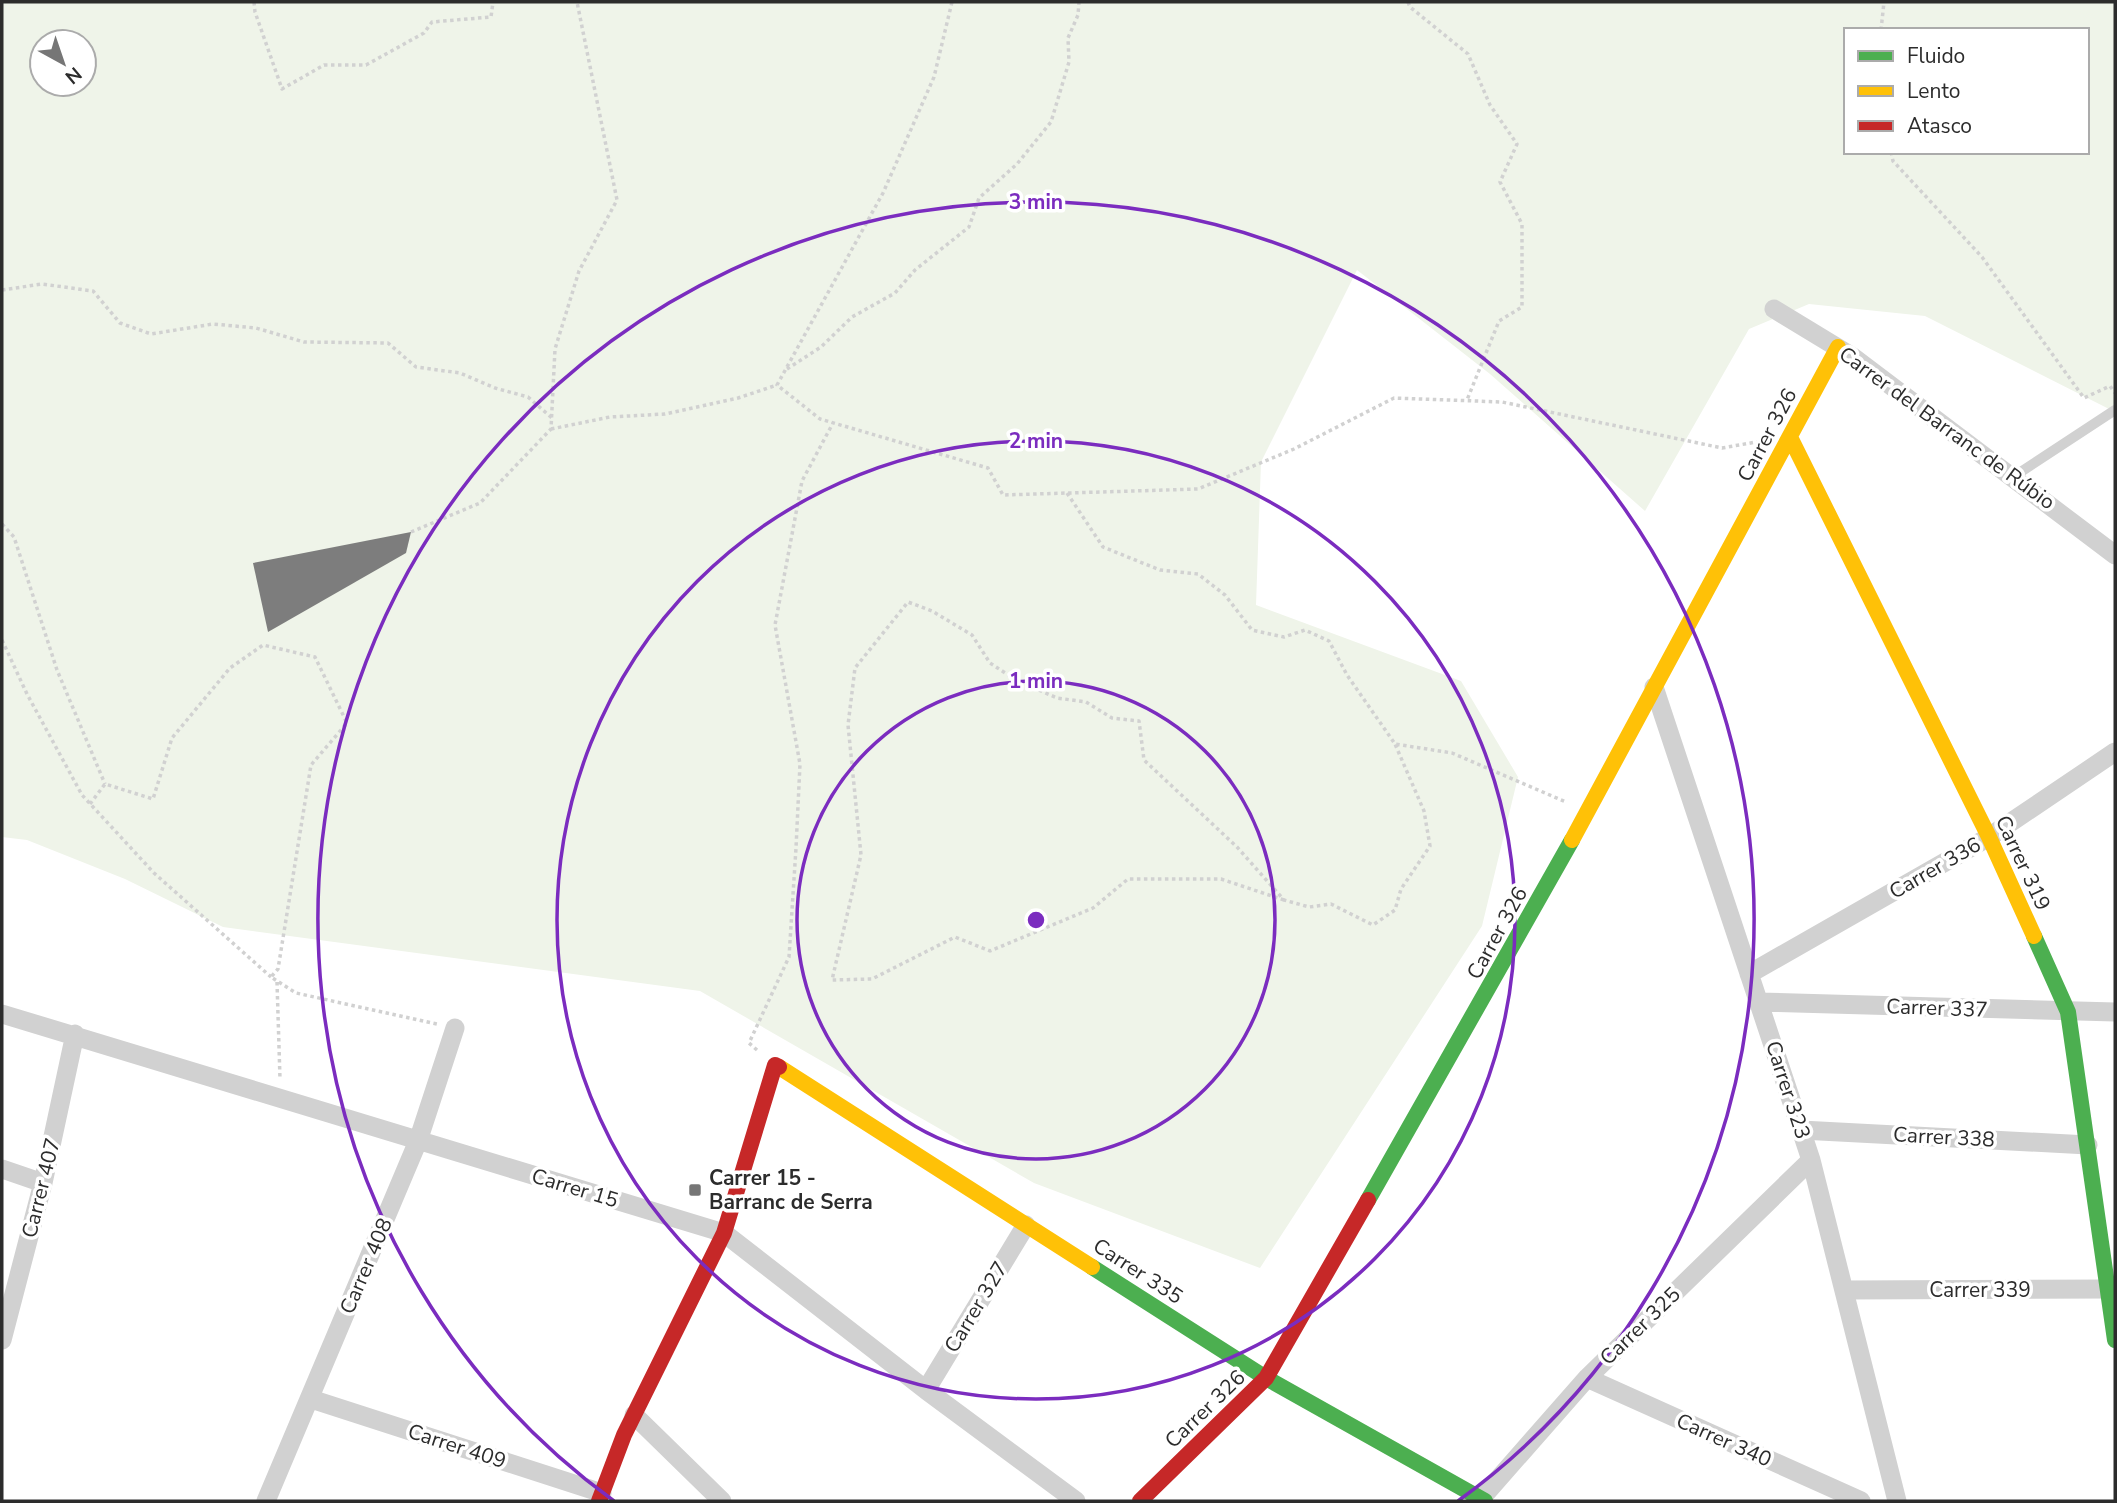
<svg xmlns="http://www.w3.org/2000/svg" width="2117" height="1503" font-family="'Nunito Sans',sans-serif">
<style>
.green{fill:#eff4e9;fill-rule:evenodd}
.building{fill:#7d7d7d}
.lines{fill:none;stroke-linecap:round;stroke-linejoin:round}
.path{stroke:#d1d1d1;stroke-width:3.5;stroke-dasharray:3.5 3.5;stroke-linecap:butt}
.lane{stroke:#d1d1d1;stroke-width:10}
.street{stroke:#d1d1d1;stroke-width:19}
.fast{stroke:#4caf50;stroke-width:16}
.slow{stroke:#ffc107;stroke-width:16}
.jam{stroke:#c62828;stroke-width:16}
.ring{fill:none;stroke:#7b2cbf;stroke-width:3.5}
.poi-dot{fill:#767676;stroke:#fff;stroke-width:2.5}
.labels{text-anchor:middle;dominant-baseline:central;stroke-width:7;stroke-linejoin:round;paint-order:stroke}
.street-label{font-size:21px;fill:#2c2c2c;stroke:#fff}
.poi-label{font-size:21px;font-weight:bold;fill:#2c2c2c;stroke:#fff;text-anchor:start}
.centre{fill:#7b2cbf;stroke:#fff;stroke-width:3.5}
.ring-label{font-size:21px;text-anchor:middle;font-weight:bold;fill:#7b2cbf;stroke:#fff;stroke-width:7;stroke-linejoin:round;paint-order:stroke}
</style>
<rect width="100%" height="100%" fill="#fff"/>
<!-- green -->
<path class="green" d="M2 2H2115V412L1925 316 1809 304 1749 329 1645 511 1490 374 1357 270 1261 462 1256 605 1461 681 1518 777 1482 926 1260 1268 1034 1183 700 991 223 927 125 879 27 840 2 837ZM1846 30H2087V152H1846ZM42 42H84V84H42Z"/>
<!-- building -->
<path class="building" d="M411 532 406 553 268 632 253 563Z"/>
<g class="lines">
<!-- path -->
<path class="path" d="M254 2 255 12 282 89 324 65H366L424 33 432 22 491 17 493 2
M952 2 934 77 883 193 777 385 820 419 988 468 1003 495 1198 489 1294 449 1394 398 1502 402 1722 448 1762 441
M1408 2 1410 7 1468 54 1490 105 1517 144 1500 182 1522 224V307L1499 321 1467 400
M1881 30 1884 2
M1891 152 1893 161 1982 257 2084 398 2110 386 2115 393
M2 290 42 284 93 291 120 323 151 334 213 324 256 328 304 342 388 343 416 367 460 373 495 388 528 397 552 418
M787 369 821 347 852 317 895 293 915 270 969 227 979 198 1017 164 1051 122 1069 62 1068 38 1078 15 1079 2
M551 429 610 417 665 414 738 398 777 385
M1067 493 1103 547 1160 570 1198 574 1225 595 1252 630 1284 637 1305 630 1329 641 1347 675 1395 744 1452 753 1566 802
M2 524 14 537 57 670 105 784
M411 532 480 503 551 429 555 349 579 271 617 200 577 2
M2 640 27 694 82 795 154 873 271 977
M90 804 105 784 153 799 172 738 230 668 263 645 315 657 347 723 311 765 278 969 271 977 296 993 437 1024
M1284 900 1221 879H1128L1093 908 990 951 955 937 872 979 832 980 861 855 848 725 855 668 908 602 932 611 972 635 990 663 1016 680 1057 698 1086 702 1112 718 1139 721 1144 760 1237 847 1284 900 1309 907 1331 904 1373 925 1395 910 1401 889 1430 846 1424 811 1395 744
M277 982 280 1079
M757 1050 749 1043 789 957 796 848 800 764 775 625 802 481 833 423"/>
<!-- lane -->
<path class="lane" d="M2013 477 2115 410"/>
<!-- street -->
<path class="street" d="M1774 309 1853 357 2115 555
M1654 687 1811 1160 1897 1501
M1749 974 1989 837 2115 752
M1759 1002 2115 1012
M2 1014 724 1233 926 1390 1076 1501
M1801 1130 2088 1145
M2 1169 43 1183
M1844 1290 2115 1289
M2 1340 43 1183 75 1034
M1587 1378 1861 1501
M926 1390 1026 1225
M311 1399 602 1493
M634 1415 722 1501
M266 1501 418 1141 455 1028
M1479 1501 1587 1378 1811 1160"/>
<!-- fast -->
<path class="fast" d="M2034 936 2068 1012 2115 1340
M1368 1200 1572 840
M1092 1267 1266 1378 1485 1501"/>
<!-- slow -->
<path class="slow" d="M1790 437 1989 837 2034 936
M1572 840 1838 347
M779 1067 1092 1267"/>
<!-- jam -->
<path class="jam" d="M599 1501 624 1435 724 1233 775 1065 779 1067
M1140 1501 1266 1378 1368 1200"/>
</g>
<!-- distance rings -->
<g class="ring">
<circle cx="1036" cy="920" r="239"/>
<circle cx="1036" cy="920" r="479"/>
<path d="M614 1501A718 718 0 1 1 1458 1501"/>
</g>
<!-- markers -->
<rect class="poi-dot" x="688" y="1183" width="14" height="14" rx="3.5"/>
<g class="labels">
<!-- street labels -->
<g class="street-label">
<text transform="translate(1947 428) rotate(36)">Carrer del Barranc de Rúbio</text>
<text transform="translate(1767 435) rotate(-62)">Carrer 326</text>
<text transform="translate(2023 863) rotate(65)">Carrer 319</text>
<text transform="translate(1935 868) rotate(-30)">Carrer 336</text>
<text transform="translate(1497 933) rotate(-61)">Carrer 326</text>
<text transform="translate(1937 1008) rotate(2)">Carrer 337</text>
<text transform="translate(1788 1090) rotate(72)">Carrer 323</text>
<text transform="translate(1944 1137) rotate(3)">Carrer 338</text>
<text transform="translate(41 1188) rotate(-76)">Carrer 407</text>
<text transform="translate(575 1188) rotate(17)">Carrer 15</text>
<text transform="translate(366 1266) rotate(-67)">Carrer 408</text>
<text transform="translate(1138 1271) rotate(33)">Carrer 335</text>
<text x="1980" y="1290">Carrer 339</text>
<text transform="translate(976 1307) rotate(-59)">Carrer 327</text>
<text transform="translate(1640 1326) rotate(-44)">Carrer 325</text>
<text transform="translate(1205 1409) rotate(-44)">Carrer 326</text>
<text transform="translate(1724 1440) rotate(24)">Carrer 340</text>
<text transform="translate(457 1446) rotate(18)">Carrer 409</text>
</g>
<!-- poi labels -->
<g class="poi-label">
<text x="709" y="1178">Carrer 15 -<tspan x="709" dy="24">Barranc de Serra</tspan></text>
</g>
</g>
<circle cx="1036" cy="920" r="10" class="centre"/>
<g class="ring-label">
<text x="1036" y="209">3 min</text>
<text x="1036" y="448">2 min</text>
<text x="1036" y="688">1 min</text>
</g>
<!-- border -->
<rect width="2117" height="1503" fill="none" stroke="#2c2c2c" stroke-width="7"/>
<!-- legend -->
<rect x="1844" y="28" width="245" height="126" fill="#ffffff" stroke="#ababab" stroke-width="2"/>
<rect x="1858" y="51" width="35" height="10" fill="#4caf50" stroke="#ababab" stroke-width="2"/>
<text x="1907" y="63" font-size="21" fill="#2c2c2c">Fluido</text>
<rect x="1858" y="86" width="35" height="10" fill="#ffc107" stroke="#ababab" stroke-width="2"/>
<text x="1907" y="98" font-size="21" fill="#2c2c2c">Lento</text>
<rect x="1858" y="121" width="35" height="10" fill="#c62828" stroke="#ababab" stroke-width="2"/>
<text x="1907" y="133" font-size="21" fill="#2c2c2c">Atasco</text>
<!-- north arrow -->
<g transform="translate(63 63) rotate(140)"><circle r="33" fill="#ffffff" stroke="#ababab" stroke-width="2"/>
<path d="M0-5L12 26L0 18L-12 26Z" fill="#767676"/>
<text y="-10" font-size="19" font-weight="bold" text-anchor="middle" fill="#2c2c2c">N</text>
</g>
</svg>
